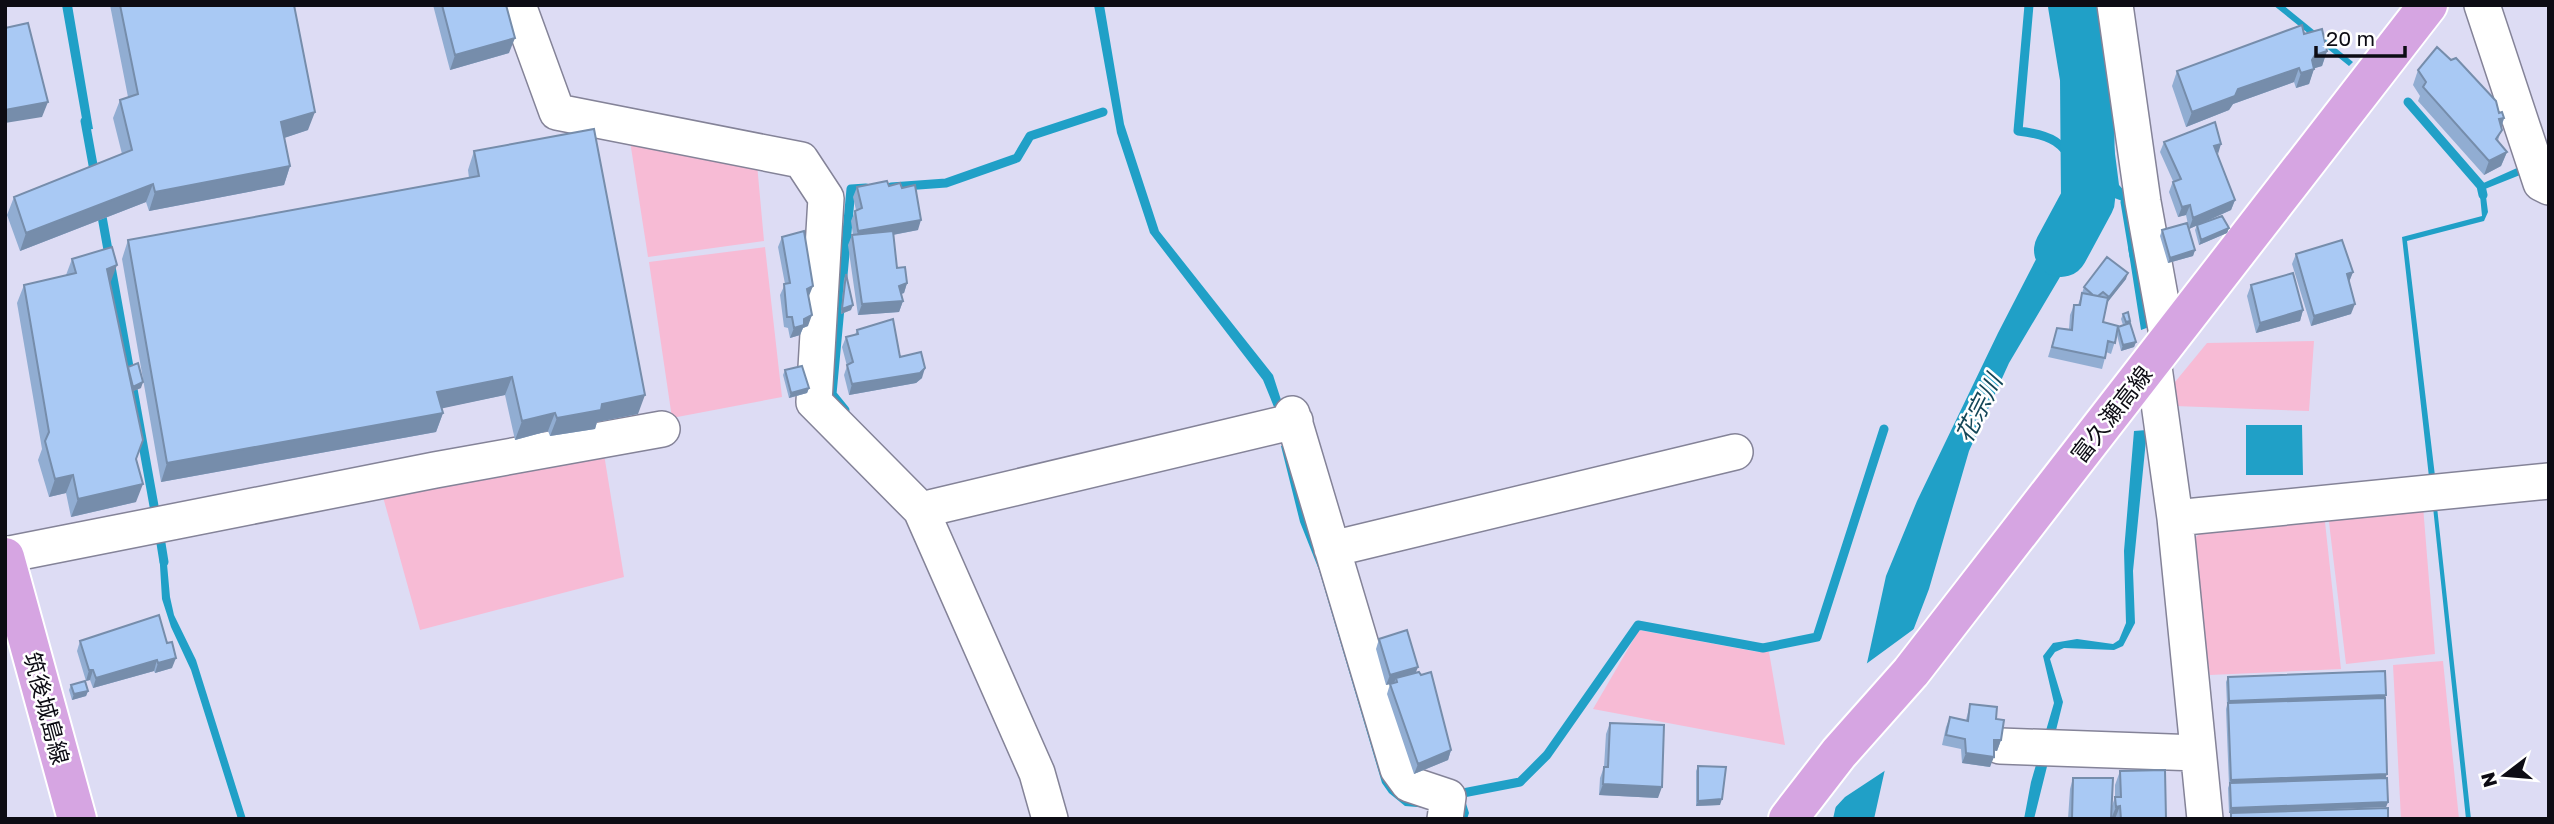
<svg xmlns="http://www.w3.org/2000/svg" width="2554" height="824" font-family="'Golos Text','Noto Sans JP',sans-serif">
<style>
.green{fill:#f7bbd5}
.water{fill:#20a0c7}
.pier{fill:#dddcf4}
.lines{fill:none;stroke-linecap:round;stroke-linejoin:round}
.stream{stroke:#20a0c7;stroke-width:9}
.river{stroke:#20a0c7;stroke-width:54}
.minor-casing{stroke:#848398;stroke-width:38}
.major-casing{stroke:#fff;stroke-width:42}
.minor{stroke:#fff;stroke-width:35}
.major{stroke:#d6a5e2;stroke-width:38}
.wall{fill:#91add2}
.shaded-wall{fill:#768dab}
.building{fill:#a9c9f4;stroke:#768dab;stroke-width:2}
.labels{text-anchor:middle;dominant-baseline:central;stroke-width:5;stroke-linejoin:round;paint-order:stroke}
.street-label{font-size:23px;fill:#0d0c14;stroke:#fff}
.water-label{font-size:24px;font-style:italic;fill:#144657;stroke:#fff}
</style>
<rect width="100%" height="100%" fill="#dddcf4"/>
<!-- green -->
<path class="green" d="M630 141 757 164 764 241 648 257Z
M765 247 782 397 672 418 649 262Z
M2314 341 2309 411 2175 406V382L2207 343Z
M603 448 624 577 420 630 383 497Z
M2423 506 2435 654 2346 664 2328 514Z
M2324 513 2341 669 2210 675 2190 543 2206 527Z
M1639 630 1758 652H1769L1785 745 1593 709Z
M2443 661 2459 819H2401L2393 665Z"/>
<!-- water -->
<path class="water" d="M62 5H72L93 129 84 130Z
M1094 5H1104L1124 124 1159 231 1273 375 1282 403 1274 407 1263 380 1150 233 1117 133Z
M2056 5H2096L2119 185 2130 197 2125 202 2109 196 2081 168Z
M2273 5H2283L2353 62 2349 66Z
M2549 160 2545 165 2485 189 2488 212 2484 221 2407 241 2435 476 2429 477 2402 237 2482 216 2479 185 2517 168Z
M2077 171 2105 201 2009 363 1969 451 1929 589 1911 636 1897 715 1874 819H1833L1886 576 1917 501 1998 333 2064 205Z
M2128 247H2137L2152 326 2141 330Z
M2246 425H2302L2303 475H2246Z
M2147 430 2133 571 2135 623 2123 646 2114 650 2064 648 2055 652 2050 659 2063 702 2034 819H2024L2031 782 2054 703 2043 656 2053 643 2077 639 2113 644 2119 640 2126 623 2124 551 2134 431Z
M1290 443 1392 783 1464 797 1469 813 1467 819H1456L1429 808 1405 806 1389 793 1382 783 1319 570 1300 522 1281 446Z
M2433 507H2437L2471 819H2466Z
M159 549 166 553 170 597 174 615 196 660 246 819H238L191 670 171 627 162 599Z"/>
<!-- pier -->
<path class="pier" d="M1918 626 1914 637 1889 768 1845 797 1832 811 1862 667Z"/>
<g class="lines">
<!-- stream -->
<path class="stream" d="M2029 5 2018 131C2061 136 2062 146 2087 178
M2408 102 2481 186 2483 195
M85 121 95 176
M891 187 946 183 1017 158 1030 136 1103 112
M2125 202 2134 256
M101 211 156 517
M845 410 832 394 851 189 866 188
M159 531 164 562
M1461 801 1463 793 1520 782 1547 755 1638 625 1763 648 1817 637 1884 429"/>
<!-- river -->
<path class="river" d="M2061 250 2088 200 2087 78 2075 5"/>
<!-- minor casing -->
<g class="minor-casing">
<path id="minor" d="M518 5 557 112 801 160 826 198 814 402 921 510 1037 773 1050 819
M2115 5 2143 202 2168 340
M2482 5 2541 183 2549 187
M2153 360 2175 518 2205 819
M1292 414 1398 769 1409 784 1448 797 1445 819
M921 510 1295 421
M2175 518 2549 481
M1332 549 1735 452
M5 555 435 470 662 429
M2000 746 2198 753"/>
</g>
<!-- major casing -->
<g class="major-casing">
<path id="major" d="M5 557 77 819
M1788 819 1839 753 1911 672 2428 5"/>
</g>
<!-- minor -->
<use href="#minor" class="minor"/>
<!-- major -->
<use href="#major" class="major"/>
</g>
<!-- wall -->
<path class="wall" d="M110 5H294L308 130 284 138 290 166 284 185 149 211 146 202 20 251 7 215 14 197 122 154 113 118 120 100 128 97Z
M433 5H506L509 53 450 70Z
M2304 34 2327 51 2322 66 2314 68 2309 84 2296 88 2294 82 2233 104 2229 110 2186 127 2172 86 2177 71Z
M2418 70 2499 113 2504 118 2498 141 2507 152 2501 166 2484 175 2418 101 2420 96 2413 85Z
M2164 142 2217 154 2235 200 2231 210 2189 229 2186 215 2178 217 2169 192 2173 181 2160 152Z
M474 151 638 414 597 422 595 429 550 436 548 431 515 440 505 395 441 408 443 413 436 432 161 482 122 259 128 240 469 178 468 170Z
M889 186 918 230 893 235 897 268 907 283 904 293 901 294 903 301 899 312 858 315 848 245 852 235H853L851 221 855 211 856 210 853 197 857 187Z
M2197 225 2229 228 2227 233 2199 245 2195 230Z
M2162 230 2195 250 2193 256 2168 263 2160 236Z
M782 237 809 296 808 297V326L803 328 800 335 790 338 788 328 784 327 780 295 785 284 778 247Z
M2296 254 2353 272 2349 282 2351 314 2311 326 2292 264Z
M72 259 110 283 128 367 141 388 133 391 136 459V502L71 517 66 493 49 497 38 460 42 449 17 303 24 285 66 275Z
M846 274 851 310 841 314 844 279Z
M2126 279 2108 301 2103 322 2118 327 2123 325 2121 319 2123 314 2129 323 2136 342 2134 347 2121 351 2117 335 2111 354 2106 352 2105 358 2102 369 2048 357 2057 328 2069 329 2070 315 2074 305H2078L2084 287Z
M2251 285 2303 310 2300 321 2256 333 2247 296Z
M857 330 900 357 922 378 916 383 849 395 844 375 847 366 842 347 846 337 855 335Z
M785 370 809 388 807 393 789 398 783 375Z
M159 615 172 668 155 673 154 671 93 688 90 680 86 681 77 651 80 641Z
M1379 639 1416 673 1451 750 1448 760 1414 774 1387 694 1390 684 1394 683 1386 685 1376 649Z
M2228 677 2385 699 2386 778 2388 802 2386 807 2229 813 2228 788 2229 785 2226 709 2227 705 2226 682Z
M71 685 88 691 86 696 72 700 69 690Z
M1970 704 1996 719 2001 740 1997 751 1994 750 1990 767 1962 763 1961 749 1942 745 1946 727 1950 717 1966 720Z
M1610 723 1658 798 1599 795 1600 778 1604 767 1606 734Z
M1698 766 1720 805 1696 806V771Z
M2120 771 2166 819H2068L2070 789 2073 778 2112 806 2115 797V785Z"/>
<!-- shaded-wall -->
<path class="shaded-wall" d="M515 38 509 53 450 70 455 55Z
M2327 51 2322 66 2309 70 2314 69 2309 84 2296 88 2301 73 2315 55Z
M2299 68 2294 82 2233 104 2229 110 2186 127 2192 112 2238 89Z
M48 102 42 117 5 123V110Z
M315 112 308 130 275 141 281 122Z
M2504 118 2499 133V119Z
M2221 144 2218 154 2214 146Z
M2507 152 2501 166 2484 175 2489 161Z
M290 166 284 185 149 211 155 192Z
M153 184 146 202 20 251 26 233Z
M2235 200 2231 210 2189 229 2193 218Z
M2190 205 2186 215 2178 217 2182 207Z
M921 220 918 230 855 242 858 231Z
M2229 228 2227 233 2199 245 2201 240Z
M2195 250 2193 256 2168 263 2170 258Z
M117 265 110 284 107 269Z
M2353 272 2349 282 2347 274Z
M2128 273 2126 279 2107 303 2109 297Z
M907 283 904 293 895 296 899 286Z
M813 286 809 296 803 299 807 289Z
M903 301 899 312 858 315 862 304Z
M2355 304 2351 314 2311 326 2314 316Z
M853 305 851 310 841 314 842 309Z
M2303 310 2300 321 2256 333 2260 323Z
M812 315 808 326 803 328 800 335 790 338 794 328 804 319Z
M2136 342 2134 347 2121 351 2123 345Z
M925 368 922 378 916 383 849 395 852 384Z
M512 377 505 395 430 411 437 392Z
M143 382 141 388 131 392 133 387Z
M809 388 807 393 789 398 791 393Z
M645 395 638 414 597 422 595 429 550 436 557 418 602 404Z
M443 413 436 432 161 482 167 463Z
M555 413 548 431 515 440 522 421Z
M73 475 66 493 49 497 55 479Z
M143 484 136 502 71 517 78 499Z
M176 658 172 668 155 673 158 663Z
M157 660 154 671 93 688 96 678Z
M1418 667 1414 677 1396 678 1394 683 1386 685 1390 675Z
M89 670H93L90 680 86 681Z
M88 691 86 696 72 700 74 694Z
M2386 695 2384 701 2227 706 2229 701Z
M1994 740H2001L1997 751 1990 750Z
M1451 750 1448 760 1414 774 1418 764Z
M1966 753 1994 757 1990 767 1962 763Z
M2387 774 2385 779 2229 785 2231 780Z
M1603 784 1662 787 1658 798 1599 795Z
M1722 799 1720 805 1696 806 1698 801Z
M2388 802 2386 807 2229 813 2231 808Z
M2120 806 2115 819H2111L2116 807Z"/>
<!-- building -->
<path class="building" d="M120 5H294L315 112 281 122 290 166 155 192 153 184 26 233 14 197 132 150 120 100 138 94Z
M442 5H506L515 38 455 55Z
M28 23 48 102 5 110V28Z
M2302 25 2304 34 2322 29 2327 51 2315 55 2312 60 2314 69 2301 73 2299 68 2238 89 2235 96 2192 112 2177 71Z
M2437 47 2451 60 2456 58 2496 101 2499 113 2502 112 2504 118 2499 119 2502 130 2496 139 2507 152 2489 161 2423 87 2426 82 2418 70Z
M2215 122 2221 144 2214 146 2235 200 2193 218 2190 205 2182 207 2173 182 2181 179 2164 142Z
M594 129 645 395 602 404 601 410 557 418 555 413 522 421 512 377 437 392 443 413 167 463 128 240 479 176 474 151Z
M887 181 889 186 900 183 902 188 915 185 921 220 858 231 855 211 862 208 857 187Z
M2222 216 2229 228 2201 240 2197 225Z
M2187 223 2195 250 2170 258 2162 230Z
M804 231 813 286 807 289 812 315 804 319V325L794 328 792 317H787L784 284 790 283 782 237Z
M893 231 897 268 905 267 907 283 899 286 903 301 862 304 852 235Z
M2342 240 2353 272 2347 274 2355 304 2314 316 2296 254Z
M112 247 117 265 107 269 143 440 136 459 143 484 78 499 73 475 55 479 45 441 49 432 24 285 76 273 72 259Z
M2107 257 2128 273 2109 297 2103 292 2098 296 2093 295 2084 287Z
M2293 273 2303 310 2260 323 2251 285Z
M846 274 853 305 842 309Z
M2082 293 2108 298 2103 322 2118 326 2115 343 2108 341 2105 358 2052 347 2057 328 2072 330 2074 305H2080Z
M2128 312 2130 321 2126 322 2123 314Z
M893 319 900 357 921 352 925 368 920 373 852 384 847 365 853 362 846 337 858 334 857 330Z
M2130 323 2136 342 2123 345 2118 327Z
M138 363 143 382 133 387 128 367Z
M802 366 809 388 791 393 785 370Z
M159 615 167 643 172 642 176 658 158 663 157 660 96 678 93 670H89L80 641Z
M1407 630 1418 667 1390 675 1379 639Z
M2385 671 2386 695 2229 701 2228 677Z
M1419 672 1421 675 1431 672 1451 750 1418 764 1390 684 1397 682 1396 678Z
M85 681 88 691 74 694 71 685Z
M2385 698 2387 774 2231 780 2228 703Z
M1970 704 1997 707 1996 719 2004 720 2001 740H1994V757L1966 753 1965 739 1946 735 1950 717 1968 721Z
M1610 723 1664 725 1662 787 1603 784 1604 767H1608Z
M1698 766 1726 767 1722 799 1698 801Z
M2165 770 2166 819H2121L2120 806 2116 807 2115 797H2121L2120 771Z
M2073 778H2113L2111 819H2072Z
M2387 778 2388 802 2231 808 2230 783Z
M2388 808V819H2231V813Z"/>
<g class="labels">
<!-- street labels -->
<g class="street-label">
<text transform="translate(2111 414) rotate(-52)">富久瀬高線</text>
<text transform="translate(47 708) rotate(75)">筑後城島線</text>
</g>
<!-- water labels -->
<g class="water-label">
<text transform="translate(1978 408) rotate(-63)">花宗川</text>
</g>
</g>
<!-- border -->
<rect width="2554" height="824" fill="none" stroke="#0d0c14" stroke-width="14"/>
<!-- north arrow -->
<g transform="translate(2505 775) rotate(254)" stroke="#ffffff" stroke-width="5" paint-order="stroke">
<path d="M0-5L12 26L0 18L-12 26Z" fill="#0d0c14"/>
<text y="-10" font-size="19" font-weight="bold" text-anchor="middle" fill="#0d0c14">N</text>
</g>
<!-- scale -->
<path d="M2316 46v10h89v-10" fill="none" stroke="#0d0c14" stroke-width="3.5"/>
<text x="2326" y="46" font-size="21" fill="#0d0c14" stroke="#ffffff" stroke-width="5" paint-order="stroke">20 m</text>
</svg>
